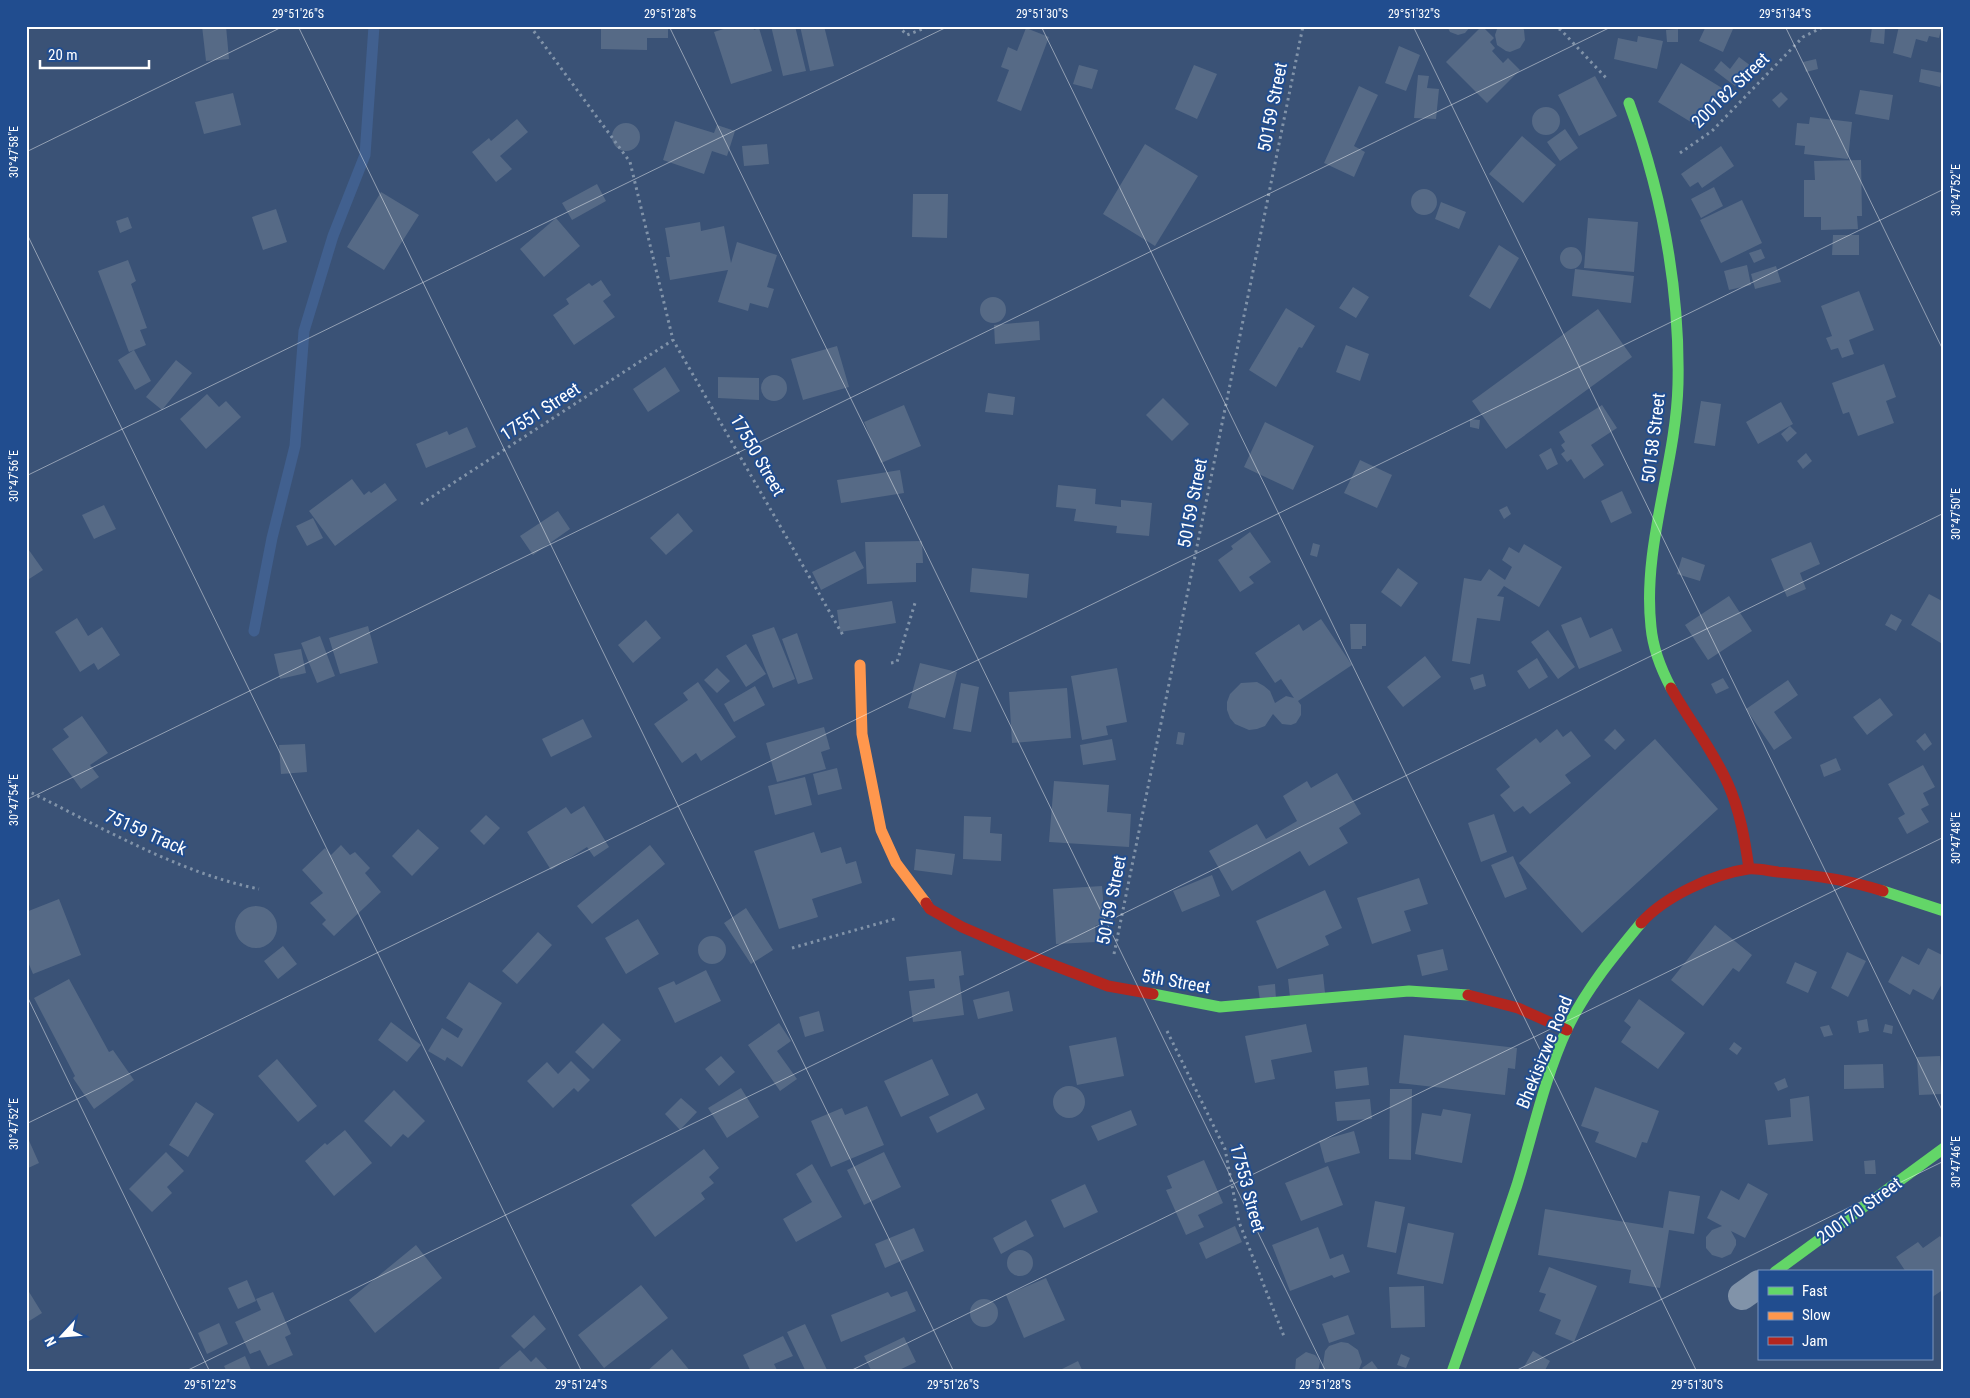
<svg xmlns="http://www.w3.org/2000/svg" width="1970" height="1398" font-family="'Roboto Condensed',sans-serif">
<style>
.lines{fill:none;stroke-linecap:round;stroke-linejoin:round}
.stream{stroke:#41608f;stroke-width:11}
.building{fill:#566a86}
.path{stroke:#8193a9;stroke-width:3;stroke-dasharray:2.5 4;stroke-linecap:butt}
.street{stroke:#8193a9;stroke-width:28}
.fast{stroke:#63d668;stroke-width:11}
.slow{stroke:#ff974d;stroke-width:11}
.jam{stroke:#b3261e;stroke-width:11}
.ticks{fill:none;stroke:#fff;stroke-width:1;stroke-opacity:0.45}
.labels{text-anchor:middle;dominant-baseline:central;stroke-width:4;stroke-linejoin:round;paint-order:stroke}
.street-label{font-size:18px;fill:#fff;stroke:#214d8f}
.neatline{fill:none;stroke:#fff;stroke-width:2}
.ticks-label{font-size:12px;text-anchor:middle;fill:#fff}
</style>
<rect width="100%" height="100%" fill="#3a5276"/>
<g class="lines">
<!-- stream -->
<path class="stream" d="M254 631 272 538 295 446 304 331 333 236 365 155 374 26"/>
</g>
<!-- building -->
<path class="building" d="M202 26H226L229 59 206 61Z
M601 26H668V38H647V50L601 49Z
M733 26H753L754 30 759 28 772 71 731 84 714 32Z
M771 26H795L806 71 783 76Z
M800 26H824L834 66 810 71Z
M1447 26H1471L1465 33 1458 35 1450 32Z
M1482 26 1494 38 1490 42 1495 48 1492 51 1503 63 1508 58 1520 70 1487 103 1446 62Z
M1498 26H1522L1524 30 1525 40 1520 48 1510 52 1506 51 1497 45 1495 35Z
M1706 26H1728L1733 29 1723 52 1699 41Z
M1899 26H1942L1939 38 1929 36 1927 42 1916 39 1911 58 1893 53Z
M1872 27 1885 29 1884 44 1870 42Z
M1026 28 1049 37 1021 111 997 101 1009 70 1001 67 1008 47 1017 51Z
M1678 29V42H1667L1666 30Z
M1638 36 1663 41 1657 69 1614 59 1618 38 1637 42Z
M1399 46 1420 55 1406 91 1385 83Z
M1739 57 1751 66 1735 86 1714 70 1721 61 1730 69Z
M1816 59 1818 69 1806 72 1803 62Z
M1681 63 1722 88 1699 127 1658 102Z
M1079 65 1098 70 1092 89 1073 84Z
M1194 65 1217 74 1197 119 1175 109Z
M1921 69 1943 73 1940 87 1919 82Z
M1418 75 1429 76 1427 88 1439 89 1436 119 1414 118Z
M1595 76 1617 116 1579 136 1558 95Z
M1359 86 1378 95 1354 146 1365 152 1354 177 1324 163Z
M1860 90 1893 95 1889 120 1855 114Z
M1781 92 1788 99 1779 108 1772 100Z
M233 93 241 125 204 134 195 102Z
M1532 121a14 14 0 1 1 28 0a14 14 0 1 1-28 0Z
M1810 117 1852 122 1848 159 1804 154 1805 146 1795 145 1797 123 1809 124Z
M517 119 528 132 500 156 512 169 496 182 472 152 489 138 491 141Z
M675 121 714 133 717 125 735 131 727 156 712 151 704 174 663 160Z
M612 137a14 14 0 1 1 28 0a14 14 0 1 1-28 0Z
M1565 129 1578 148 1560 161 1547 142Z
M1522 136 1556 165 1523 203 1489 174Z
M767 144 769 164 744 166 742 146Z
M1145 144 1198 176 1155 246 1103 214Z
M1721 146 1734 166 1702 188 1698 182 1690 187 1681 174Z
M1861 160 1862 216H1857L1858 229 1821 230V217H1804V180H1815L1814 161Z
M597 184 606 201 572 220 562 203Z
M1714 187 1723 206 1701 218 1691 199Z
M1411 202a13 13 0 1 1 26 0a13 13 0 1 1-26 0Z
M381 192 419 215 384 270 347 247Z
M913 194H948L947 238 912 237Z
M1742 200 1762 243 1721 263 1700 220Z
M1441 202 1466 212 1459 229 1435 219Z
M276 209 287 242 263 250 252 217Z
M128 217 132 228 120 233 116 221Z
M556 218 580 246 544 277 520 249Z
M1588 218 1638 222 1634 272 1584 268Z
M700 222 701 231 724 226 731 263 737 242 777 255 767 287 774 289 768 308 750 303 748 311 718 302 728 270 670 280 666 257H670L665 228Z
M1833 235H1859V255H1832Z
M1499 245 1519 258 1490 309 1469 296Z
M1560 258a11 11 0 1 1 22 0a11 11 0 1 1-22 0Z
M1761 249 1765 258 1754 263 1749 253Z
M128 260 136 281 131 284 147 328 140 330 146 345 129 352 98 271Z
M1747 265 1751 285 1729 290 1724 271Z
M1776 266 1781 282 1755 289 1751 274Z
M1575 269 1634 276 1631 303 1572 296Z
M601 280 611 295 603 301 615 317 574 345 553 315 569 304 566 299 589 283 592 286Z
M1353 287 1369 297 1356 318 1339 308Z
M1859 291 1874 330 1849 340 1854 354 1842 358 1838 348 1831 350 1826 338 1832 336 1821 306Z
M980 310a13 13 0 1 1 26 0a13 13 0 1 1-26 0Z
M1286 308 1315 326 1302 348 1299 347 1276 387 1249 370Z
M1598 309 1632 357 1506 449 1472 401Z
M1039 321 1040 340 995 344 994 325Z
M1346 345 1369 354 1360 381 1336 372Z
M837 346 849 387 803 400 791 359Z
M134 350 151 381 135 390 118 360Z
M176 360 192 373 162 410 146 397Z
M1884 364 1896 397 1886 401 1894 423 1858 436 1849 412 1843 414 1832 383Z
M665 367 680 391 648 412 633 389Z
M761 388a13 13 0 1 1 26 0a13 13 0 1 1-26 0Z
M718 377 759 378V400L718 398Z
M988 393 1015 397 1013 415 985 412Z
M207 394 219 407 226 401 241 417 206 449 180 419Z
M1163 398 1189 424 1172 441 1146 415Z
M1701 401 1721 404 1715 446 1694 443Z
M1781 402 1793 424 1758 444 1746 422Z
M904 405 921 446 881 463 864 422Z
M1602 405 1617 428 1591 445 1604 465 1584 479 1571 459 1567 462 1561 454 1565 451 1561 445 1565 442 1559 432Z
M1470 419 1480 420 1479 429 1470 427Z
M1265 422 1314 446 1293 490 1244 467Z
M1790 426 1797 433 1787 442 1781 434Z
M467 427 476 447 426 468 416 444 447 431 449 435Z
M1551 448 1558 464 1547 470 1539 455Z
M1806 453 1812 461 1803 469 1797 461Z
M1360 460 1392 475 1377 508 1344 493Z
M900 470 904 493 841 503 837 480Z
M352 479 364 495 369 491 371 493 385 483 397 500 335 546 309 511Z
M1058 485 1096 489 1095 504 1121 507V500L1152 503 1149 536 1116 533 1117 526 1074 521 1076 509 1056 507Z
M1622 491 1632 513 1611 523 1601 501Z
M104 505 116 529 94 539 82 515Z
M1507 506 1511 514 1504 519 1499 510Z
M558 511 570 529 533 555 520 536Z
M678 513 693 531 666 555 650 538Z
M313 518 323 538 307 546 296 526Z
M1250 532 1271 562 1249 577 1254 583 1240 592 1218 560 1233 549 1231 546Z
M922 541 923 563H916V582L867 584 865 542Z
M1811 542 1820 564 1800 573 1806 589 1787 597 1771 559Z
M1313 543 1320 545 1317 557 1310 555Z
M1524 544 1562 567 1539 607 1504 586 1497 596 1504 597 1500 621 1477 618 1470 664 1452 661 1464 578 1481 581 1489 569 1505 580 1512 567 1502 560 1509 547 1519 553Z
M26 546 43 570 26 581Z
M855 551 864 568 821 590 812 572Z
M1682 557 1705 565 1700 581 1677 574Z
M972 568 1029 574 1027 598 970 592Z
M1398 568 1418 583 1401 607 1381 592Z
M1929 594 1944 602V645L1911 625Z
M1729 596 1752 631 1708 660 1685 625Z
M892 601 896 623 840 632 837 610Z
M1891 614 1902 620 1896 631 1885 625Z
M1581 617 1590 638 1612 628 1622 651 1579 669 1561 625Z
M77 618 88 636 102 627 120 655 98 670 94 663 80 672 55 632Z
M1321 619 1352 665 1298 701 1301 705V715L1296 723 1291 725 1282 724 1273 714 1265 726 1257 729 1249 730 1235 724 1230 718 1227 710V702L1230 694 1241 683 1257 682 1264 686 1270 691 1275 703 1286 696 1294 698 1281 679 1275 683 1255 653 1299 624 1303 631Z
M646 620 661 638 633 663 618 645Z
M1350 624H1366V646H1362V649H1351Z
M368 626 378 663 340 674 329 638Z
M774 627 795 679 773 688 752 635Z
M1548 630 1575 667 1558 679 1531 642Z
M797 633 813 679 798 684 782 639Z
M320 636 335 676 317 683 301 643Z
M746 644 766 674 746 687 726 656Z
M301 649 306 673 280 679 274 654Z
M1425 656 1441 677 1403 707 1387 687Z
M1537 658 1548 677 1529 689 1517 671Z
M920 663 957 672 945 718 908 708Z
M717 668 730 681 717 693 704 680Z
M1117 668 1127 722 1106 726 1108 735 1082 740 1071 676Z
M1483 674 1486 686 1474 690 1470 678Z
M1723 678 1729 688 1716 694 1711 684Z
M1788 680 1798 695 1774 712 1792 738 1774 750 1746 709Z
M698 682 736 737 701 761 696 753 682 763 654 724 688 700 683 693Z
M961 683 979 687 971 732 953 729Z
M755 686 765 705 734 722 724 704Z
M1067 688 1071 738 1012 743 1009 692Z
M1880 698 1893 715 1867 735 1853 717Z
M82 716 108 753 90 765 99 777 81 789 52 749 69 737 63 729Z
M583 719 592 737 551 757 542 739Z
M824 727 830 749 821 752 826 769 777 782 766 743Z
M1557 729 1563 737 1571 731 1591 756 1565 775 1571 783 1530 814 1523 806 1514 812 1500 795 1510 787 1496 769 1536 738 1540 743Z
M1615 729 1625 740 1615 750 1604 740Z
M1178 732 1185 733 1183 745 1176 744Z
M1925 733 1932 744 1924 751 1916 741Z
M1112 739 1116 760 1083 765 1080 745Z
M1655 739 1718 809 1582 933 1519 863Z
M305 744 307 772 281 774 279 745Z
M1836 758 1841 770 1824 777 1820 765Z
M1923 765 1935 787 1923 793 1929 805 1921 809 1929 822 1907 834 1898 818 1905 814 1888 784Z
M837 768 842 789 818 795 813 774Z
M1337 773 1361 814 1339 828 1348 843 1309 866 1300 851 1232 891 1209 851 1257 824 1266 839 1297 821 1283 796 1307 781 1311 788Z
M805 777 812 805 775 815 768 786Z
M1054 781 1109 785 1107 812 1131 814 1129 847 1049 842Z
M584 806 609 847 594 857 587 847 551 870 527 832 566 807 571 814Z
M1494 814 1507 852 1481 862 1468 823Z
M486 815 500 828 484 845 470 831Z
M964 816 991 817 990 833 1002 834 1001 861 963 859Z
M418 829 439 848 412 876 392 856Z
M814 832 821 853 841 847 846 864 856 861 862 883 812 899 818 917 779 929 754 851Z
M341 845 350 855 355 852 370 868 365 873 381 892 334 936 322 924 326 920 310 903 323 893 302 870 325 848 331 855Z
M650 845 665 864 592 924 577 906Z
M916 849 955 854 952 875 914 870Z
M1513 856 1527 889 1505 898 1491 865Z
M1212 875 1220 896 1182 912 1173 891Z
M1419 878 1428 904 1404 911 1411 931 1372 944 1357 898Z
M1102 886 1105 922 1095 926 1096 942 1056 944 1053 889Z
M1325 890 1342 928 1325 936 1329 945 1277 969 1256 921Z
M59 899 81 955 33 974 26 957V912Z
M235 927a21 21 0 1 1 42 0a21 21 0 1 1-42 0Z
M746 908 773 950 751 964 724 923Z
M638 919 659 954 626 974 605 938Z
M1715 925 1752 955 1739 972 1733 968 1703 1006 1671 980Z
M538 932 552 945 517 984 502 971Z
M698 950a14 14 0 1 1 28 0a14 14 0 1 1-28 0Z
M283 946 297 964 278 979 264 961Z
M1928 948 1944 956V980L1933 1000 1913 989 1910 995 1888 982 1902 956 1919 965Z
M1443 949 1448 970 1422 976 1417 955Z
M961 951 964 975 959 976 964 1015 913 1022 909 991 935 988 934 979 909 981 906 957Z
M1847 952 1866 961 1848 997 1831 988Z
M1795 962 1817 972 1808 993 1786 983Z
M706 970 721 1001 675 1023 658 988 674 981 676 985Z
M1323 974 1325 993 1290 997 1288 979Z
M69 979 109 1052 113 1050 134 1080 94 1109 73 1078 75 1076 34 998Z
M469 982 502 1003 462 1067 447 1057 445 1061 428 1051 442 1028 458 1038 463 1029 446 1018Z
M1275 984 1276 999 1260 1001 1258 986Z
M1009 991 1013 1011 978 1019 973 1000Z
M1639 999 1685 1033 1658 1069 1621 1042 1631 1027 1624 1021Z
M819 1011 824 1031 805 1037 799 1017Z
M1867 1019 1869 1031 1859 1033 1857 1021Z
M391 1022 421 1045 407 1062 378 1040Z
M603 1023 621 1040 593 1069 575 1052Z
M779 1023 791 1041 777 1051 797 1079 780 1091 748 1045Z
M1306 1024 1312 1052 1271 1060 1275 1079 1255 1083 1245 1036Z
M1885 1024 1893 1026 1892 1034 1883 1032Z
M1829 1025 1833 1035 1824 1037 1820 1027Z
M1404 1035 1517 1048 1515 1069 1508 1068 1505 1095 1399 1083Z
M1116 1037 1124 1076 1077 1085 1069 1046Z
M1734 1042 1742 1048 1737 1055 1729 1049Z
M721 1056 735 1072 719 1086 705 1069Z
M1940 1056 1943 1094 1919 1095 1917 1057Z
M277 1059 317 1106 298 1122 258 1076Z
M932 1059 949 1095 901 1117 884 1081Z
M571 1061 590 1080 578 1092 574 1088 553 1108 527 1081 547 1062 558 1074Z
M1883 1064 1884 1088 1844 1089V1065Z
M1367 1067 1369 1085 1336 1089 1334 1071Z
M1785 1078 1788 1087 1778 1091 1774 1083Z
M1053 1102a16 16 0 1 1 32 0a16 16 0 1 1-32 0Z
M1595 1087 1659 1111 1647 1143 1642 1142 1636 1158 1595 1142 1599 1132 1581 1126Z
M741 1088 759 1117 727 1138 708 1108Z
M1390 1089H1412L1411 1160 1389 1159Z
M394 1090 425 1121 408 1138 403 1134 391 1147 364 1121Z
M977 1093 985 1109 937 1133 929 1117Z
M1809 1096 1813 1141 1768 1145 1765 1120 1791 1117 1790 1099Z
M681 1098 697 1112 680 1130 665 1114Z
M1370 1099 1372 1119 1337 1121 1335 1102Z
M196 1102 214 1114 188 1157 169 1145Z
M867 1106 884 1145 831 1167 811 1121 842 1108 845 1115Z
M1443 1109 1471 1114 1462 1163 1415 1154 1422 1113 1441 1116Z
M1131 1110 1137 1125 1098 1141 1091 1126Z
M345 1130 372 1163 334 1196 305 1161 325 1143 327 1145Z
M1354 1131 1360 1153 1325 1163 1319 1141Z
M26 1134 39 1163 26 1169Z
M704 1149 719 1168 709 1177 714 1183 701 1193 705 1199 655 1237 631 1205Z
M166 1152 184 1171 167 1187 172 1193 152 1212 129 1189Z
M884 1152 901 1187 864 1205 847 1170Z
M1204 1160 1223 1203 1198 1215 1204 1227 1186 1235 1166 1190 1172 1188 1167 1176Z
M1875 1160 1876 1174H1865L1864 1161Z
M812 1164 842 1217 796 1242 783 1219 812 1202 796 1174Z
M1328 1166 1343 1205 1301 1221 1285 1183Z
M1748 1183 1768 1194 1745 1238 1731 1231 1736 1240V1245L1731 1254 1722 1258 1712 1255 1706 1248V1237L1712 1230 1722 1226 1707 1218 1721 1190 1739 1200Z
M1085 1184 1098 1212 1064 1228 1051 1200Z
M1669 1191 1700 1196 1694 1234 1669 1230 1660 1288 1629 1283 1631 1270 1538 1255 1545 1209 1663 1228Z
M1375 1201 1405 1207 1396 1253 1367 1247Z
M1026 1220 1034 1236 1001 1254 993 1238Z
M1408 1223 1454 1233 1443 1284 1397 1274Z
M1235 1226 1242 1242 1206 1259 1199 1243Z
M1318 1227 1330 1259 1343 1254 1350 1272 1334 1278 1332 1275 1290 1291 1272 1245Z
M914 1228 924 1251 885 1268 875 1244Z
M1940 1236 1944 1242V1289L1931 1298V1272H1906L1896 1257 1918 1242 1923 1248Z
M416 1245 442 1278 375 1333 349 1300Z
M1007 1263a13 13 0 1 1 26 0a13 13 0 1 1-26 0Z
M1549 1267 1597 1286 1574 1342 1555 1334 1561 1320 1539 1311 1546 1294 1539 1292Z
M1046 1278 1065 1320 1024 1338 1006 1295Z
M247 1280 256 1301 238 1309 228 1288Z
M641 1285 668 1318 604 1368 578 1335Z
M1424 1286 1425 1327 1391 1328 1389 1287Z
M26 1287 42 1313 26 1323Z
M907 1291 916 1311 841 1342 831 1315 888 1292 891 1297Z
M273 1292 291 1334 285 1337 293 1355 268 1366 260 1350 250 1354 235 1322 261 1310 256 1299Z
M970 1313a14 14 0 1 1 28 0a14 14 0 1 1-28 0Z
M534 1315 546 1329 524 1349 511 1336Z
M1348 1315 1355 1334 1329 1343 1322 1324Z
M219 1323 228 1344 207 1354 198 1333Z
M805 1324 828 1372H806L787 1332Z
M783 1336 793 1356 774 1364 778 1372H751L743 1355Z
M904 1337 916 1362 895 1372H872L864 1356Z
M1341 1342 1348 1343 1358 1350 1362 1362 1358 1372H1326L1324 1370 1323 1364 1325 1351 1329 1346Z
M672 1349 691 1372H646Z
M520 1350 531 1362 536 1357 550 1372H502L499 1368Z
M1533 1351 1550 1361 1544 1372H1521Z
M1306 1352 1315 1355 1318 1358 1320 1362 1318 1372 1295 1371 1296 1359Z
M1401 1354 1410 1358 1406 1368 1397 1365Z
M245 1356 252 1372H227L224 1366Z
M1078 1361 1083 1372H1056Z
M1372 1361 1380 1372H1365L1362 1368Z"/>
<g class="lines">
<!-- path -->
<path class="path" d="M530 26 630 162 673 340 844 637
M898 26 907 35 930 26
M1553 26 1561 30 1608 80
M1680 153 1712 131 1803 37 1825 26
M421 504 673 340
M891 663 897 662 915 603
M26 790C99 826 179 873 259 889
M792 948 898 918
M1114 954 1303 26
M1167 1031 1225 1149 1239 1222 1285 1339"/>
<!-- street -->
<path class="street" d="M1742 1296 1759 1284"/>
<!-- fast -->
<path class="fast" d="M1629 103C1662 194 1680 287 1678 384 1676 465 1642 546 1651 627 1653 649 1661 669 1671 688
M1883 891 1944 911
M1153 994 1220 1007 1409 991 1468 995
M1775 1272 1944 1148
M1452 1372C1474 1310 1496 1248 1517 1185 1533 1133 1544 1079 1567 1029 1586 989 1613 957 1641 923"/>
<!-- slow -->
<path class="slow" d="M860 665 862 734 881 830 896 863 926 903"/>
<!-- jam -->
<path class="jam" d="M1671 688C1689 720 1713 750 1728 784 1740 811 1745 840 1749 869
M926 903 930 909 962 927 1022 953 1108 986 1153 994
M1641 923C1664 897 1713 874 1748 869 1757 868 1769 871 1778 872 1814 875 1849 880 1883 891
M1468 995 1518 1008 1567 1030"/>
</g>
<!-- ticks -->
<path class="ticks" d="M298 26 954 1372M669 26 1326 1372M1041 26 1697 1372M1413 26 1944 1114M1785 26 1944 352M26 152 284 26M26 232 582 1372M26 476 949 26M26 800 1613 26M26 994 210 1372M26 1124 1944 189M184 1372 1944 513M848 1372 1944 837M1513 1372 1944 1161"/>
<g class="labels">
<!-- street labels -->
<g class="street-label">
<text transform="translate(1730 90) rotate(-44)">200182 Street</text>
<text transform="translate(1272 107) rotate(-79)">50159 Street</text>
<text transform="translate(540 411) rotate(-33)">17551 Street</text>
<text transform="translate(1653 438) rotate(-83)">50158 Street</text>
<text transform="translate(758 455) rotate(60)">17550 Street</text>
<text transform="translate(1192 503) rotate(-79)">50159 Street</text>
<text transform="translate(146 832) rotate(24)">75159 Track</text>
<text transform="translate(1111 900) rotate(-79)">50159 Street</text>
<text transform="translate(1176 981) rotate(10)">5th Street</text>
<text transform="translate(1544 1052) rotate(-68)">Bhekisizwe Road</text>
<text transform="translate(1248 1188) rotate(75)">17553 Street</text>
<text transform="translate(1859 1210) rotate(-36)">200170 Street</text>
</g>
</g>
<!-- border -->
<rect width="1970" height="1398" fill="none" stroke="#214d8f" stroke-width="55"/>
<!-- legend -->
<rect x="1758" y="1270" width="175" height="90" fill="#214d8f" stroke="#7a94bc"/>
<rect x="1768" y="1287" width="25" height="8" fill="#63d668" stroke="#7a94bc"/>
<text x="1802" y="1296" font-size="15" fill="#ffffff">Fast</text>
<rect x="1768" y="1312" width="25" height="8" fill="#ff974d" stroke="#7a94bc"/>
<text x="1802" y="1320" font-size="15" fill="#ffffff">Slow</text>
<rect x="1768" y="1337" width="25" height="8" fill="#b3261e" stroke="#7a94bc"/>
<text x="1802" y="1346" font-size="15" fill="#ffffff">Jam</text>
<!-- north arrow -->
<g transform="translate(62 1336) rotate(244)" stroke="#214d8f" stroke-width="4" paint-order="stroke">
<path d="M0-4L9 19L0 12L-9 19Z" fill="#ffffff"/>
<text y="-8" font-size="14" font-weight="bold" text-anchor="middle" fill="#ffffff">N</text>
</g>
<!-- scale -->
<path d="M40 60v8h109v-8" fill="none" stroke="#ffffff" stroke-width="2.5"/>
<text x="48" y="60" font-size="15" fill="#ffffff" stroke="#214d8f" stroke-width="4" paint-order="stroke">20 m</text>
<rect x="28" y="28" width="1914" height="1342" class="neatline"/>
<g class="ticks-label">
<text x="298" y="18">29°51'26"S</text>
<text x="670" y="18">29°51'28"S</text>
<text x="1042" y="18">29°51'30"S</text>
<text x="1414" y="18">29°51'32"S</text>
<text x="1785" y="18">29°51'34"S</text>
<text transform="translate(14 152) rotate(-90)" y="4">30°47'58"E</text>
<text transform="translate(1956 190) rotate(-90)" y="4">30°47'52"E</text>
<text transform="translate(14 476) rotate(-90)" y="4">30°47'56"E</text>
<text transform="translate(1956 514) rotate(-90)" y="4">30°47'50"E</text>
<text transform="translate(14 800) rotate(-90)" y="4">30°47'54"E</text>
<text transform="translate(1956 838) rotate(-90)" y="4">30°47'48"E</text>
<text transform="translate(14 1124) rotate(-90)" y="4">30°47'52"E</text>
<text transform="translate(1956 1162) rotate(-90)" y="4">30°47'46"E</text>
<text x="210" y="1389">29°51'22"S</text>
<text x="581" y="1389">29°51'24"S</text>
<text x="953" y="1389">29°51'26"S</text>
<text x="1325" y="1389">29°51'28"S</text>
<text x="1697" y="1389">29°51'30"S</text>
</g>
</svg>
